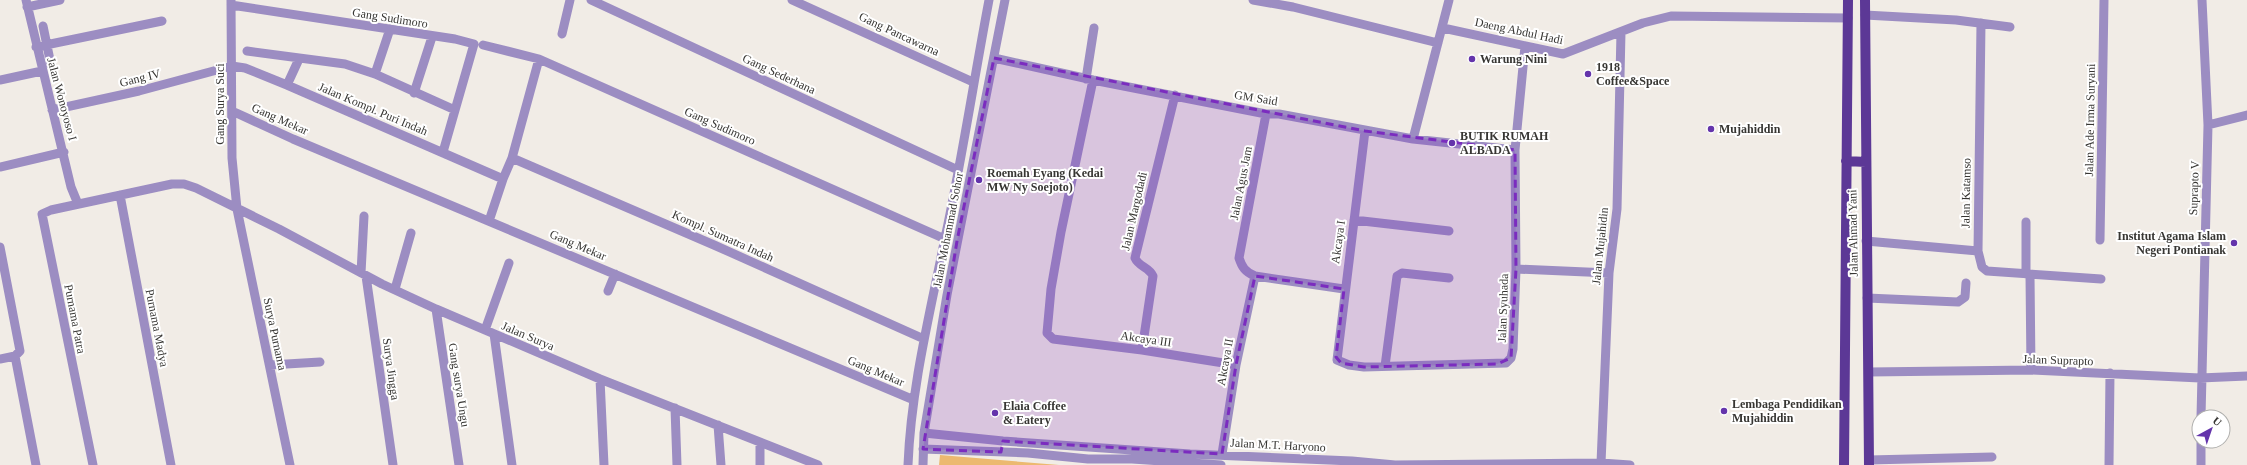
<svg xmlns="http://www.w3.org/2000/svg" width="2247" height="465" font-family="'Times New Roman',serif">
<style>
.green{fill:#ecb970}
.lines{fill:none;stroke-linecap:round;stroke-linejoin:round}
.minor{stroke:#9c8dc2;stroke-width:9}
.major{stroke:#5c3896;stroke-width:10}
.marked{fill:#7b2cbf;fill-opacity:0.2;stroke:#7b2cbf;stroke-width:3;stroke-dasharray:8 5;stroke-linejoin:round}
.poi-dot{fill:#6434ab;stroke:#fff;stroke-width:1.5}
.labels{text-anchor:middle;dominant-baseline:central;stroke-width:4;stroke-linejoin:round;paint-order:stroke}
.street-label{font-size:12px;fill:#373633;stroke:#fff}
.poi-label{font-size:12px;font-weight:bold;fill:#373633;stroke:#fff;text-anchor:start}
</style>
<rect width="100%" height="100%" fill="#f1ece6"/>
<!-- green -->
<path class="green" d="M940 455 1059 465H939Z"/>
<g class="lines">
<!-- minor -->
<path class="minor" d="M26 0 71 187 78 204
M231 0 232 158 237 209 290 465
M591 0 958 170
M792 0 973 82
M1253 0 1293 7 1438 43
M231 5 455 39 474 44 443 152
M27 7 60 0
M1865 15 1956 20 2010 27
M43 26 51 65
M1443 28 1563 54 1643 23 1671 16 1848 18
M562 34 570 0
M483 45 539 59 945 239
M36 47 162 21
M247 51 345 64 375 74 455 110
M994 58 1093 80 1266 114H1279L1413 139 1515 150
M375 74 390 29
M1086 79 1094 28
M0 80 42 71
M1093 80 1061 232 1051 289 1047 333 1053 339 1142 350 1236 365
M287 85 299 59
M414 93 432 37
M52 110 139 91 232 66 245 68 287 85 503 179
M232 111 293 139 914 400
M1266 114 1239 258C1242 267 1245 272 1255 276L1344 289
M2208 125 2247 115
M1365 131 1337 360 1349 365 1364 367 1506 363 1511 358 1513 349 1516 269 1515 150 1525 46
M1413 139 1449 0
M512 158 714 245 924 339
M0 167 64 152
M120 195 171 465
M1354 220 1449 231
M489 221 503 179 512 158 539 59
M2100 240 2104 0
M1866 241 1978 251 1981 23
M0 247 20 351 15 356 0 359
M1978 251 1982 267 1987 271 2101 279
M1516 269 1609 273
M361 273 364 216
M2026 274V222
M2030 275 2031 370
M366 276 393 465
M395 289 411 233
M608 291 615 274
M1867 298 1958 302 1965 297 1966 283
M436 309 459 465
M485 330 509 263
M494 334 512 465
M1142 350 1153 276C1149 267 1139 267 1135 258L1175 95
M15 356 36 465
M270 365 320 362
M1385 366 1397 276 1402 273 1449 278
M1869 372 2031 370 2200 378 2247 376
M600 379 604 465
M675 408 677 465
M2201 417 2208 125 2202 0
M718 425 721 465
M924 433 1003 441 1190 454 1352 461 1395 465 1601 463 1630 465
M2201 441V465
M760 443V465
M923 449 1028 453 1088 459H1132L1221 465
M1222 454 1236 365 1255 276
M1869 460 1992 457
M1601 463 1609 273 1617 209 1621 32
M93 465 42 214 51 210 172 184H184L196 188 279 229 382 284 436 309 600 379 818 465
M908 465C911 388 930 313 945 238 962 159 974 79 989 0
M923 465 924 433 947 295 1005 0
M2109 465 2110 373"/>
<!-- major -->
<path class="major" d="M1865 0 1869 465
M1846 161 1866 162
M1844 465 1848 0"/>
</g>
<!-- marked area -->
<path class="marked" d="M994 58 1365 131 1515 150 1516 269 1511 358 1497 364 1364 367 1341 363 1336 357 1344 289 1255 276 1236 365 1222 454 1003 441 1001 452 923 449 957 241Z"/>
<!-- markers -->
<g class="poi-dot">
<circle cx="1472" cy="59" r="4"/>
<circle cx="1588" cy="74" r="4"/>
<circle cx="1711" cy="129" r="4"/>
<circle cx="1452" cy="143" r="4"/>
<circle cx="979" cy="180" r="4"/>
<circle cx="2234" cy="243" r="4"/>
<circle cx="1724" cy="411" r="4"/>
<circle cx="995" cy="413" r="4"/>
</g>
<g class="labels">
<!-- street labels -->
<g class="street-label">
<text transform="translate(390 18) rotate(9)">Gang Sudimoro</text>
<text transform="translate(1519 31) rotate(12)">Daeng Abdul Hadi</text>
<text transform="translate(899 34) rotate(25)">Gang Pancawarna</text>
<text transform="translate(779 74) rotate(25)">Gang Sederhana</text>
<text transform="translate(140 78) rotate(-14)">Gang IV</text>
<text transform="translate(1256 98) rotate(9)">GM Said</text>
<text transform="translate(62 99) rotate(75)">Jalan Wonoyoso I</text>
<text transform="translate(220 104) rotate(-90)">Gang Surya Suci</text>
<text transform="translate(373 109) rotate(23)">Jalan Kompl. Puri Indah</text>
<text transform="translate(280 119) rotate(24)">Gang Mekar</text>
<text transform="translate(2090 120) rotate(-89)">Jalan Ade Irma Suryani</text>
<text transform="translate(720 126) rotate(24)">Gang Sudimoro</text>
<text transform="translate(1241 183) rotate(-79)">Jalan Agus Jam</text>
<text transform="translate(2194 188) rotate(-88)">Suprapto V</text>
<text transform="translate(1966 193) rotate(-89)">Jalan Katamso</text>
<text transform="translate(1134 211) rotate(-77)">Jalan Margodadi</text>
<text transform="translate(948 230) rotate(-79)">Jalan Mohammad Sohor</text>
<text transform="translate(1853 233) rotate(-91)">Jalan Ahmad Yani</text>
<text transform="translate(723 236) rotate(24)">Kompl. Sumatra Indah</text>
<text transform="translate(1338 242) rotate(-82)">Akcaya I</text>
<text transform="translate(578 245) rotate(23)">Gang Mekar</text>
<text transform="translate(1600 246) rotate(-84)">Jalan Mujahidin</text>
<text transform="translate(1503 308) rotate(-88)">Jalan Syuhada</text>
<text transform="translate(75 319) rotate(79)">Purnama Patra</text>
<text transform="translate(157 328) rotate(79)">Purnama Madya</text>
<text transform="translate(275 334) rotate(78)">Surya Purnama</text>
<text transform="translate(528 336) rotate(23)">Jalan Surya</text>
<text transform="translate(1146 339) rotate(8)">Akcaya III</text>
<text transform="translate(2058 360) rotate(2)">Jalan Suprapto</text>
<text transform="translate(1225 362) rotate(-80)">Akcaya II</text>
<text transform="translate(391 369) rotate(82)">Surya Jingga</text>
<text transform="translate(876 371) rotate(23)">Gang Mekar</text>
<text transform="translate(459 385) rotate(81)">Gang surya Ungu</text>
<text transform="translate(1278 445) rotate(3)">Jalan M.T. Haryono</text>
</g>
<!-- poi labels -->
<g class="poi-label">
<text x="1480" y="59">Warung Nini</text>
<text x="1596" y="67">1918<tspan x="1596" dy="14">Coffee&amp;Space</tspan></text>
<text x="1719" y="129">Mujahiddin</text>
<text x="1460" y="136">BUTIK RUMAH<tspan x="1460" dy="14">ALBADA</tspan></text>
<text x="987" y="173">Roemah Eyang (Kedai<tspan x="987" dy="14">MW Ny Soejoto)</tspan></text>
<text x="2226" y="236" text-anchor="end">Institut Agama Islam<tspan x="2226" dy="14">Negeri Pontianak</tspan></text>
<text x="1732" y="404">Lembaga Pendidikan<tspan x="1732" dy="14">Mujahiddin</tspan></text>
<text x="1003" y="406">Elaia Coffee<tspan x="1003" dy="14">&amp; Eatery</tspan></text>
</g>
</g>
<!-- north arrow -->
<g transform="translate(2211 429) rotate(40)"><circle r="19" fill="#ffffff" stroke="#afafad"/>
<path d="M0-3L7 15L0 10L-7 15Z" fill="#6434ab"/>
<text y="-6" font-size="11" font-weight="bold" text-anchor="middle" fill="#373633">U</text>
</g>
</svg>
